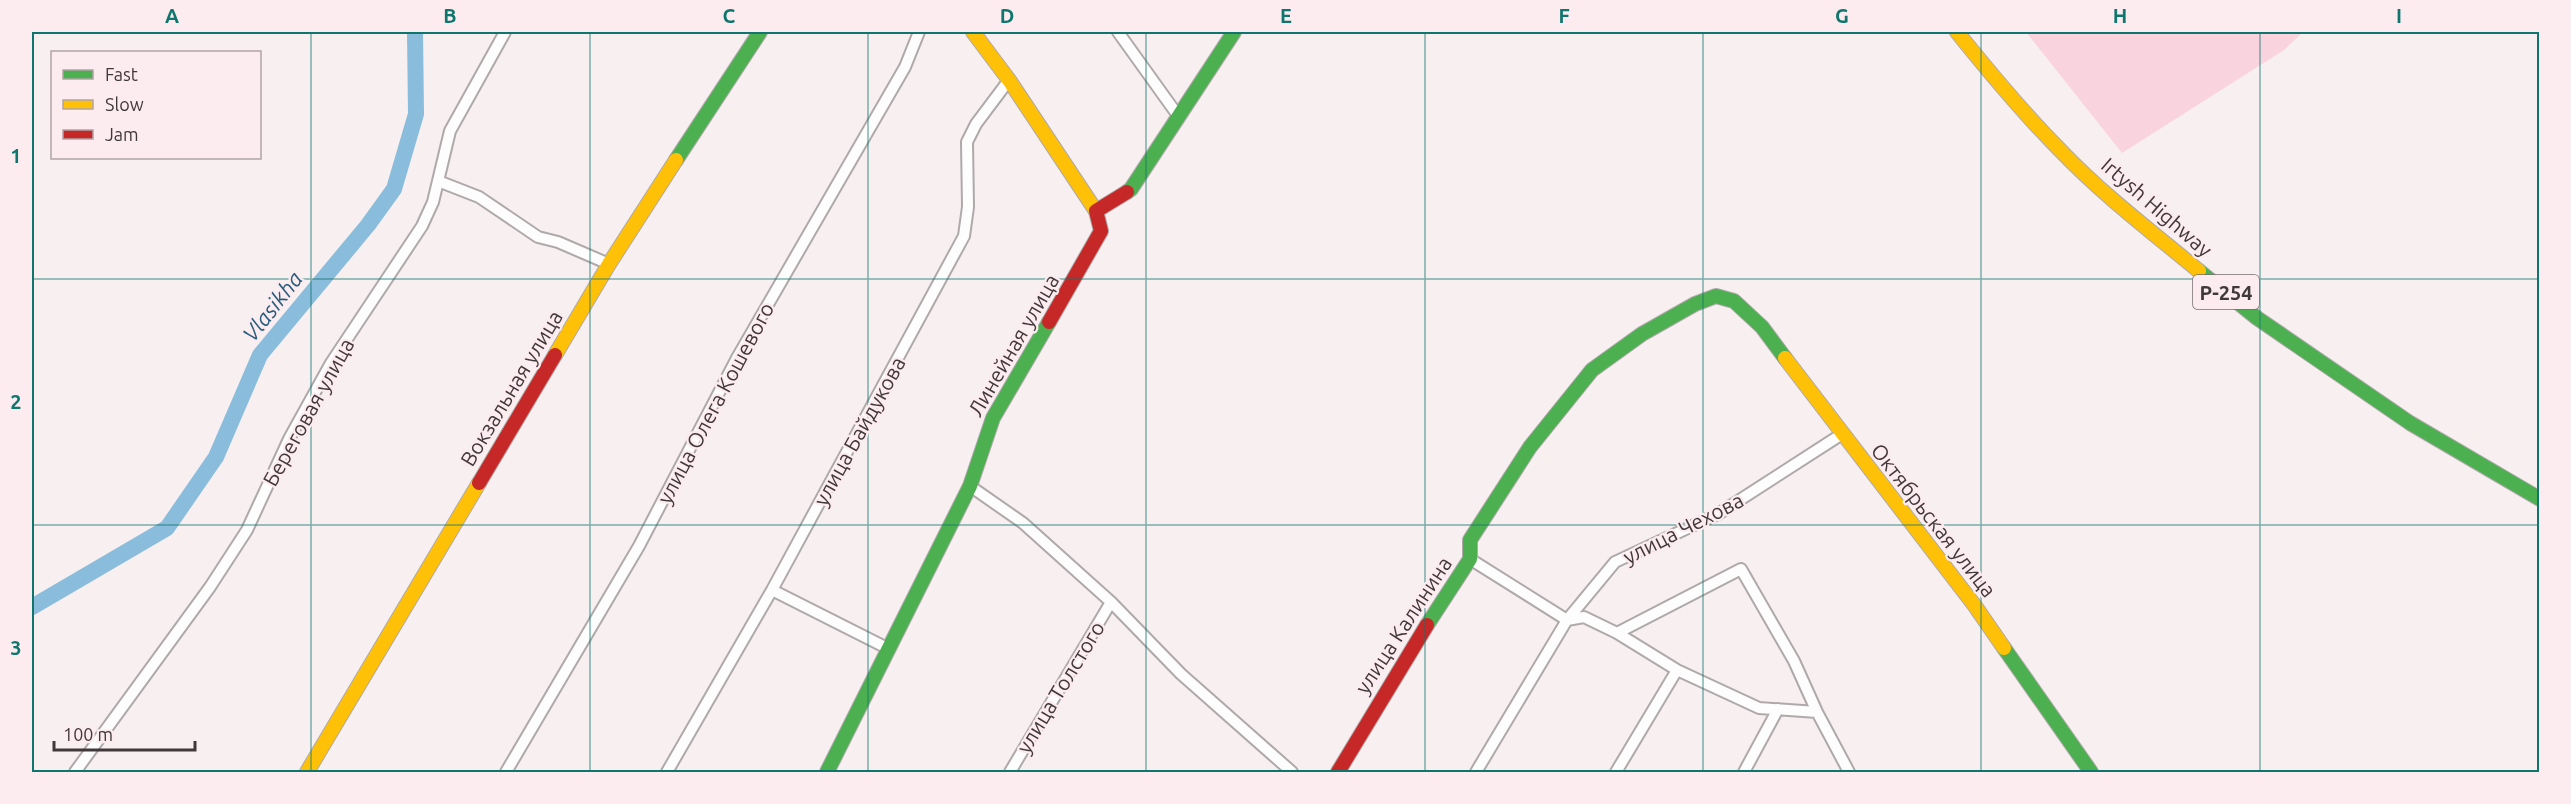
<svg xmlns="http://www.w3.org/2000/svg" width="2571" height="804" font-family="Ubuntu,sans-serif">
<style>
.green{fill:#f9d3dd}
.lines{fill:none;stroke-linecap:round;stroke-linejoin:round}
.river{stroke:#8abcdc;stroke-width:16}
.street-casing{stroke:#afa9aa;stroke-width:14}
.fast-casing{stroke:#afa9aa;stroke-width:16}
.slow-casing{stroke:#afa9aa;stroke-width:16}
.jam-casing{stroke:#afa9aa;stroke-width:16}
.street{stroke:#fefdfd;stroke-width:10}
.fast{stroke:#4caf50;stroke-width:14}
.slow{stroke:#ffc107;stroke-width:14}
.jam{stroke:#c62828;stroke-width:14}
.grid{fill:none;stroke:#0f766e;stroke-width:1.5;stroke-opacity:0.55}
.labels{text-anchor:middle;dominant-baseline:central;stroke-width:4.5;stroke-linejoin:round;paint-order:stroke}
.shield{fill:#fcebef;stroke:#786e71;stroke-width:1.5}
.shield-label{font-size:20px;font-weight:bold;fill:#40393b}
.street-label{font-size:21px;fill:#40393b;stroke:#fcebef}
.water-label{font-size:22px;font-style:italic;fill:#265e7d;stroke:#fcebef}
.neatline{fill:none;stroke:#0f766e;stroke-width:2}
.grid-label{font-size:20px;text-anchor:middle;font-weight:bold;fill:#0f766e}
</style>
<rect width="100%" height="100%" fill="#f8eff1"/>
<!-- green -->
<path class="green" d="M2026 32H2303L2284 50 2122 153Z"/>
<g class="lines">
<!-- river -->
<path class="river" d="M32 607 167 528 216 457 260 355 368 225 394 189 416 114 415 32"/>
<!-- street casing -->
<g class="street-casing">
<path id="street" d="M1118 32 1179 117
M438 181 479 197 538 237 558 242 609 264
M970 486 1023 523 1111 602 1181 674 1292 772
M1470 559 1567 620 1584 617 1617 633
M772 590 889 649
M1817 712 1759 708 1677 670 1617 633 1741 569 1794 661 1817 712 1849 772
M75 772 210 587 247 530 289 439 331 363 422 226 433 202 450 131 505 32
M506 772 639 546 737 358 905 67 919 32
M667 772 772 590 964 236 968 207 967 142 976 124 1009 80
M1010 772 1111 602
M1476 772 1567 620 1615 562 1718 514 1842 434
M1616 772 1677 670
M1744 772 1778 709"/>
</g>
<!-- fast casing -->
<g class="fast-casing">
<path id="fast" d="M676 160 760 32
M1127 192 1131 189 1234 32
M2199 271 2257 318 2410 423 2540 499
M1427 625 1470 559V540L1530 447 1592 370 1642 334 1695 304 1716 296 1734 301 1762 327 1785 358
M2004 648 2091 772
M827 772 970 486 993 418 1049 322"/>
</g>
<!-- slow casing -->
<g class="slow-casing">
<path id="slow" d="M973 32 1009 80 1096 211
M1957 32C1990 73 2023 113 2060 150 2102 194 2152 232 2199 271
M555 355 609 264 676 160
M1785 358 1975 606 2004 648
M307 772 479 483"/>
</g>
<!-- jam casing -->
<g class="jam-casing">
<path id="jam" d="M1049 322 1101 231 1096 211 1127 192
M479 483 555 355
M1338 772 1427 625"/>
</g>
<!-- street -->
<use href="#street" class="street"/>
<!-- fast -->
<use href="#fast" class="fast"/>
<!-- slow -->
<use href="#slow" class="slow"/>
<!-- jam -->
<use href="#jam" class="jam"/>
</g>
<!-- grid -->
<path class="grid" d="M311 32V772M590 32V772M868 32V772M1146 32V772M1425 32V772M1703 32V772M1981 32V772M2260 32V772M32 279H2540M32 525H2540"/>
<g class="labels">
<!-- shield labels -->
<rect class="shield" x="2193" y="275" width="66" height="34" rx="4.5"/>
<g class="shield-label">
<text x="2226" y="292">Р-254</text>
</g>
<!-- street labels -->
<g class="street-label">
<text transform="translate(2157 207) rotate(41)">Irtysh Highway</text>
<text transform="translate(1013 345) rotate(-60)">Линейная улица</text>
<text transform="translate(511 388) rotate(-59)">Вокзальная улица</text>
<text transform="translate(715 403) rotate(-62)">улица Олега Кошевого</text>
<text transform="translate(308 412) rotate(-61)">Береговая улица</text>
<text transform="translate(859 431) rotate(-61)">улица Байдукова</text>
<text transform="translate(1934 520) rotate(52)">Октябрьская улица</text>
<text transform="translate(1683 528) rotate(-27)">улица Чехова</text>
<text transform="translate(1403 625) rotate(-57)">улица Калинина</text>
<text transform="translate(1060 687) rotate(-59)">улица Толстого</text>
</g>
<!-- water labels -->
<g class="water-label">
<text transform="translate(272 306) rotate(-52)">Vlasikha</text>
</g>
</g>
<!-- border -->
<rect width="2571" height="804" fill="none" stroke="#fcebef" stroke-width="66"/>
<!-- legend -->
<rect x="51" y="51" width="210" height="108" fill="#fcebef" stroke="#b1a4a7" stroke-width="1.5"/>
<rect x="63" y="70" width="30" height="9" fill="#4caf50" stroke="#b1a4a7" stroke-width="1.5"/>
<text x="105" y="81" font-size="18" fill="#40393b">Fast</text>
<rect x="63" y="100" width="30" height="9" fill="#ffc107" stroke="#b1a4a7" stroke-width="1.5"/>
<text x="105" y="111" font-size="18" fill="#40393b">Slow</text>
<rect x="63" y="130" width="30" height="9" fill="#c62828" stroke="#b1a4a7" stroke-width="1.5"/>
<text x="105" y="141" font-size="18" fill="#40393b">Jam</text>
<!-- scale -->
<path d="M54 741v9h141v-9" fill="none" stroke="#40393b" stroke-width="3"/>
<text x="63" y="741" font-size="18" fill="#40393b" stroke="#fcebef" stroke-width="4.5" paint-order="stroke">100 m</text>
<rect x="33" y="33" width="2505" height="738" class="neatline"/>
<g class="grid-label">
<text x="172" y="23">A</text>
<text x="450" y="23">B</text>
<text x="729" y="23">C</text>
<text x="1007" y="23">D</text>
<text x="1286" y="23">E</text>
<text x="1564" y="23">F</text>
<text x="1842" y="23">G</text>
<text x="2120" y="23">H</text>
<text x="2399" y="23">I</text>
<text x="16" y="163">1</text>
<text x="16" y="409">2</text>
<text x="16" y="655">3</text>
</g>
</svg>
